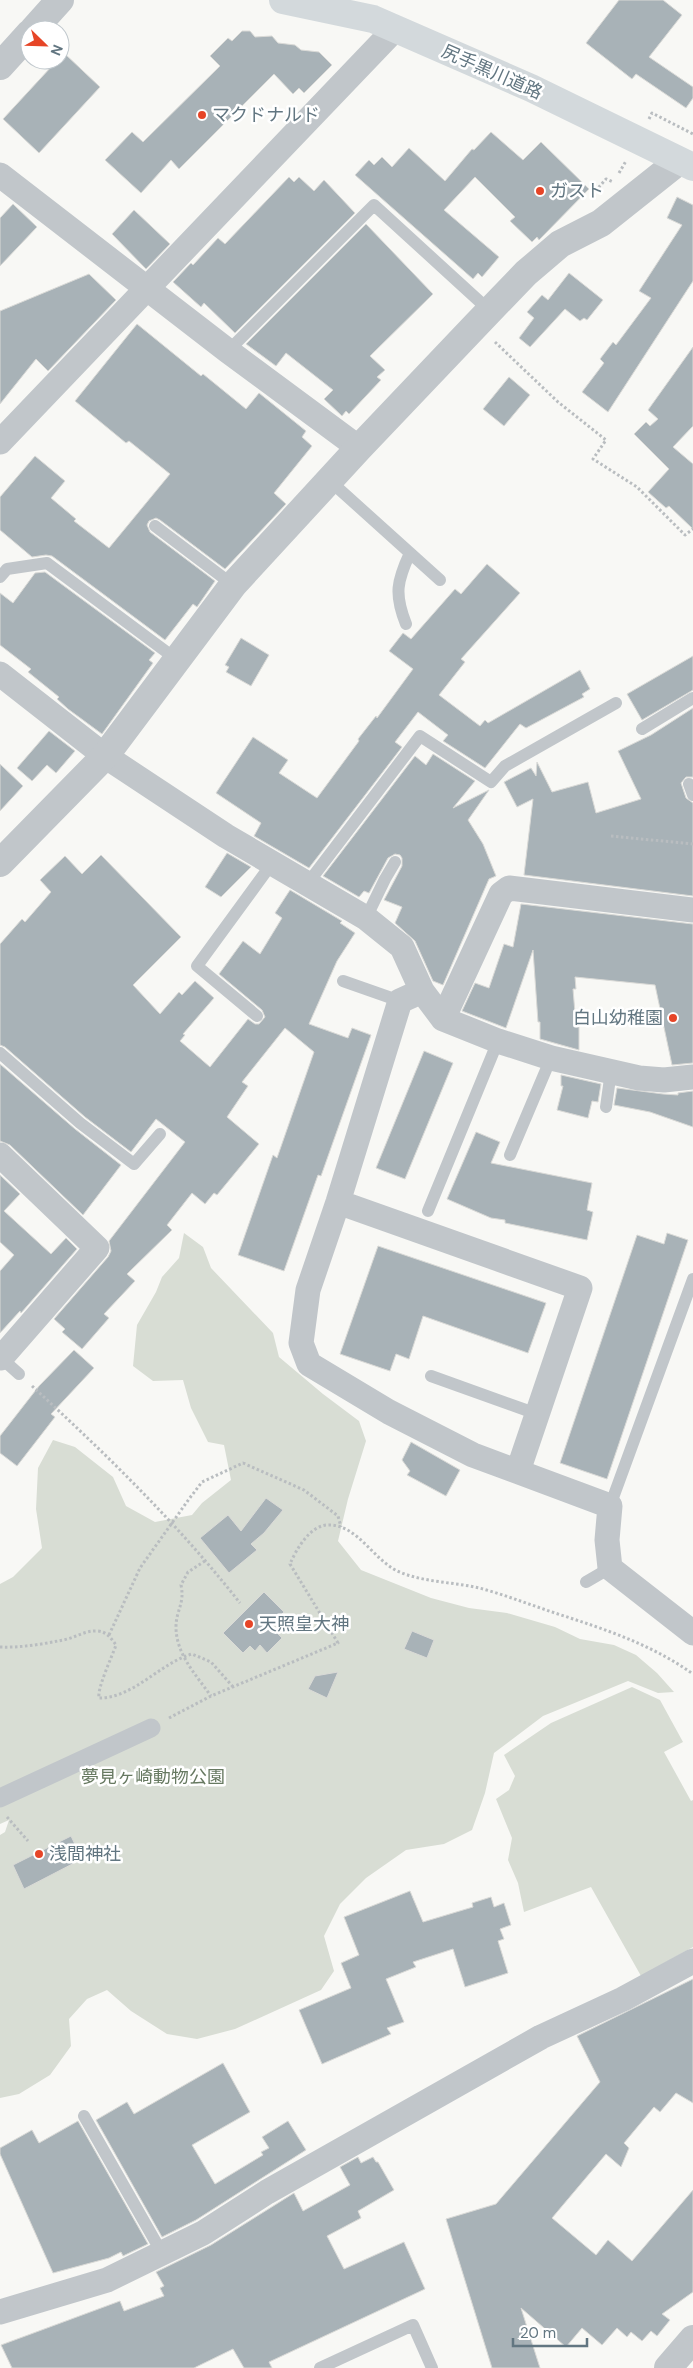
<svg xmlns="http://www.w3.org/2000/svg" width="693" height="2368" font-family="'DM Sans','Noto Sans JP',sans-serif">
<style>
.green{fill:#d8ddd4}
.building{fill:#a8b2b7;stroke:#dadad7}
.lines{fill:none;stroke-linecap:round;stroke-linejoin:round}
.path{stroke:#b9bdc0;stroke-width:3;stroke-dasharray:2.5 2.5;stroke-linecap:butt}
.service{stroke:#c1c6ca;stroke-width:12}
.pedestrian{stroke:#c1c6ca;stroke-width:19}
.minor{stroke:#c1c6ca;stroke-width:25}
.tertiary{stroke:#c1c6ca;stroke-width:28}
.primary{stroke:#d3d9dc;stroke-width:28}
.poi-dot{fill:#e64527;stroke:#fff;stroke-width:2}
.labels{text-anchor:middle;dominant-baseline:central;stroke-width:5;stroke-linejoin:round;paint-order:stroke}
.street-label{font-size:18px;fill:#627681;stroke:#fff}
.poi-label{font-size:18px;fill:#627681;stroke:#fff;text-anchor:start}
.park-label{font-size:18px;fill:#677961;stroke:#fff}
</style>
<rect width="100%" height="100%" fill="#f8f8f5"/>
<!-- green -->
<path class="green" d="M184 1233 203 1247 211 1268 273 1333 279 1357 323 1394 359 1421 366 1441 348 1499 338 1541 361 1570 431 1598 469 1608 507 1613 555 1627 580 1639 614 1645 636 1655 657 1673 674 1692 658 1693 628 1681 543 1716 494 1753 485 1793 472 1830 444 1844 406 1850 366 1878 340 1904 324 1936 334 1971 321 1990 235 2029 197 2039 167 2034 131 2011 107 1990 87 1999 69 2019 71 2046 50 2075 19 2094 0 2098V1835L5 1832 9 1820 0 1824V1584L13 1577 42 1548 36 1509 38 1468 53 1440 75 1447 113 1477 126 1506 155 1522 192 1515 202 1503 231 1480 224 1445 208 1442 191 1408 183 1380 153 1381 133 1366 137 1325 156 1292 162 1277 179 1258Z
M632 1687 660 1700 683 1742 664 1752 691 1801 693 1800V1947L641 1976 591 1887 524 1912 518 1883 508 1860 512 1838 496 1799 509 1790 515 1776 504 1755 551 1723Z"/>
<!-- building -->
<path class="building" d="M619 0H663L682 15 649 57 693 87V98L686 108 636 74 632 79 586 43Z
M242 31H250L255 37 272 36 278 43 295 45 301 50 319 52 332 65 304 93 299 88 293 94 274 74 179 169 171 160 141 193 105 160 132 132 143 142 220 66 210 56 228 38 232 41Z
M64 53 100 87 39 153 3 119Z
M491 132 523 160 541 142 589 189 539 240 537 237 532 242 510 221 515 217 475 177 444 210 499 257 482 277 478 273 473 279 355 175 369 160 374 165 382 157 392 167 409 148 445 181 472 149 474 150Z
M289 177 294 182 299 177 314 191 324 180 355 213 235 333 204 303 201 307 173 282 191 263 193 265 218 238 225 244Z
M677 197 693 205V281L608 412 582 392 604 363 600 359 613 342 616 345 651 298 639 291 682 225 667 218Z
M13 204 37 227 0 266V218Z
M134 210 170 244 146 269 112 234Z
M366 224 433 294 370 356 385 370 377 377 381 380 349 414 346 411 342 416 324 399 333 390 286 353 276 366 246 344Z
M569 273 603 300 587 320 584 318 580 321 565 309 530 347 519 338 534 318 527 312 542 295 548 300Z
M89 274 116 300 48 371 36 359 0 404V311Z
M137 324 201 376 203 374 246 409 259 393 306 431 302 437 312 446 274 493 286 504 225 569 160 520 156 518 149 521 147 525 150 532 215 581 197 607 193 604 165 640 52 556 46 555 32 557 0 530V497L35 456 65 481 51 498 76 519 74 521 109 548 170 474 129 441 126 443 75 401Z
M693 347V426L673 447 693 464V529L669 506 666 508 648 492 669 469 634 434 646 422 650 426 658 419 648 410Z
M509 377 530 395 504 426 483 409Z
M487 564 520 593 461 659 465 662 439 695 480 726 485 720 488 723 580 670 590 689 582 694 584 697 526 728 520 724 485 768 443 741 448 735 418 712 395 742 402 747 309 868 254 836 261 823 216 793 253 737 288 760 279 773 317 798 359 741 358 739 376 716 377 718 413 669 389 651 403 633 411 639 455 589 461 594Z
M45 572 155 653 149 660 153 663 102 734 68 709 57 699 59 697 28 672 31 669 0 645V593L13 603 35 573Z
M241 638 269 655 251 686 226 672 229 667 225 665Z
M693 656V690L642 720 627 694Z
M693 708V777H686L681 783 686 798 693 803V896L524 875 533 799 517 807 504 782 531 768 536 776 537 762 552 792 588 782 596 813 641 799 618 751 651 735Z
M49 731 75 751 56 773 47 765 32 781 17 768Z
M433 754 475 781 453 808 489 790 468 820 483 844 496 876 489 879 443 985 433 981 415 941 395 923 402 907 384 900 402 866V858L400 855 395 854 388 858 369 893 364 891 359 897 323 876 415 756 426 765Z
M0 764 23 786 0 811Z
M227 853 251 867 221 897 205 887Z
M101 855 181 937 133 985 160 1014 179 992 182 995 195 981 214 998 183 1034 185 1035 180 1041 210 1067 248 1019 255 1024H259L265 1017 262 1010 219 974 243 941 260 954 282 918 275 913 290 890 342 921 340 923 355 933 337 961 309 1024 348 1038 352 1028 371 1035 321 1176 318 1175 284 1271 238 1255 273 1155 277 1158 314 1052 285 1028 242 1082 248 1086 227 1117 259 1144 217 1195 214 1193 205 1204 192 1193 167 1225 172 1230 127 1274 135 1281 104 1314 109 1318 82 1349 62 1332 65 1329 54 1319 108 1257 111 1251 109 1241 185 1142 156 1119 131 1152 85 1117 5 1047 0 1045V944L22 919 25 922 51 892 40 880 65 856 82 874Z
M521 904 693 924V1063L672 1065 655 985 575 977 576 989H573L576 1025H579V1050L540 1039V1022H538L533 950 506 1028 462 1011 475 983 489 988 504 944 513 947Z
M424 1051 453 1063 405 1179 376 1168Z
M0 1064 75 1129 121 1165 83 1215 10 1145 0 1141Z
M561 1075 601 1084 598 1102 592 1101 588 1118 557 1110 563 1086H561Z
M617 1088 663 1094 678 1095V1093L693 1091V1127L650 1112 614 1105Z
M476 1132 500 1142 491 1163 592 1183 587 1210 593 1212 587 1240 505 1223V1220L491 1218 447 1199Z
M0 1175 20 1194 4 1211 51 1254 66 1238 77 1249 21 1313 20 1311 0 1333V1271L14 1255 0 1242Z
M667 1233 688 1240 607 1479 560 1463 637 1235 664 1244Z
M378 1246 546 1303 528 1353 423 1316 409 1359 396 1354 390 1371 340 1354Z
M74 1350 94 1368 51 1414 55 1417 17 1466 0 1453V1436L39 1386Z
M411 1442 460 1470 446 1496 407 1475 410 1471 402 1460Z
M266 1498 283 1510 264 1533 251 1544 257 1550 229 1573 200 1538 228 1515 241 1531Z
M264 1592 284 1612 270 1626 282 1638 267 1653 260 1645 255 1651 250 1646 243 1653 223 1633Z
M412 1631 434 1640 427 1658 404 1649Z
M338 1672 327 1698 308 1689 315 1676Z
M71 1836 82 1859 24 1889 13 1865Z
M410 1891 423 1922 473 1907 472 1903 491 1897 494 1907 504 1903 511 1925 500 1929 504 1939 498 1941 508 1973 465 1987 453 1949 413 1962 416 1967 386 1979 404 2022 387 2028 391 2034 322 2064 299 2010 351 1988 341 1963 359 1955 344 1917Z
M693 1979V2103L676 2093 660 2112 654 2107 624 2143 629 2148 621 2167 606 2154 552 2218 596 2255 608 2240 632 2261 693 2190V2292L662 2314 670 2320 657 2336 651 2331 642 2341 631 2332 627 2337 617 2328 602 2345 582 2328 566 2347 521 2308 540 2368H492L446 2219 496 2204 600 2082 577 2036Z
M223 2063 250 2112 192 2145 215 2184 263 2155 261 2152 269 2148 262 2137 288 2121 306 2150 196 2220 162 2237 96 2120 127 2102 134 2114Z
M78 2121 148 2244 123 2256 121 2252 109 2258 53 2273 0 2154V2148L32 2130 39 2143Z
M358 2157 361 2163 373 2157 376 2162H378L394 2190 358 2211 361 2218 327 2236 344 2269 404 2242 425 2289 269 2362 272 2368H244L233 2349 194 2368H12L1 2345 120 2301 124 2311 164 2296 160 2288 164 2286 156 2272 211 2245 294 2193 303 2211 350 2185 340 2167Z"/>
<g class="lines">
<!-- path -->
<path class="path" d="M649 119 652 113 693 134
M619 173 626 161
M592 195 606 179 613 182
M495 342 558 402 606 440 593 459 637 487 685 535 693 529
M611 836 693 844
M32 1386C107 1455 177 1523 240 1603
M205 1561 188 1572 181 1585C185 1604 176 1610 176 1627 176 1654 196 1675 211 1696
M109 1635 140 1568 189 1499 202 1482 243 1463 304 1490 338 1516 341 1527
M0 1647C20 1648 43 1644 63 1640 75 1638 85 1630 98 1631 107 1632 111 1638 116 1645 112 1657 97 1688 99 1698 134 1698 160 1663 192 1654L211 1662 234 1688
M169 1718 211 1696 338 1643 290 1564C296 1550 310 1525 328 1525 359 1524 374 1563 402 1573 428 1583 457 1582 483 1589 508 1596 531 1605 555 1613 604 1629 651 1644 693 1674
M7 1817 28 1841"/>
<!-- service -->
<path class="service" d="M228 351 374 205 490 311
M329 480 440 580
M155 526 233 585
M0 577 7 569 47 563 176 659
M406 624C394 594 397 581 410 553
M642 729 693 698
M689 784 693 795
M308 883 420 736 491 782 505 766 616 703
M366 918 385 879 395 862
M343 981 400 1001
M257 1016 197 966 273 862
M0 1053 80 1123 134 1164 160 1134
M606 1107 611 1071
M510 1155 551 1058
M428 1211 498 1041
M0 1357 19 1374
M431 1376 537 1414
M610 1506 693 1279
M586 1582 610 1568
M84 2116 162 2253
M320 2368 413 2325 432 2368"/>
<!-- pedestrian -->
<path class="pedestrian" d="M0 1798 151 1728"/>
<!-- minor -->
<path class="minor" d="M0 175 228 351 359 448
M0 442 395 29
M0 674 105 756 226 836 366 918 402 947 422 991 443 1019 498 1041 551 1058 639 1078 664 1080 693 1077
M422 991 400 1001 338 1202 308 1290 301 1343 309 1364 389 1412 473 1455 610 1506 607 1540 610 1568 693 1633
M443 1019 501 894 509 888 693 910
M0 1155 97 1248 1 1358
M338 1202 580 1288 518 1471
M0 2312 107 2280 203 2233 267 2192 541 2037 623 1999 693 1961"/>
<!-- tertiary -->
<path class="tertiary" d="M33 30 60 0
M0 66 30 33
M0 863 105 756 233 585 359 448 476 325 526 273 560 244 601 223 679 161
M668 2368 693 2339"/>
<!-- primary -->
<path class="primary" d="M283 0 373 19 531 88 693 167"/>
</g>
<!-- markers -->
<g class="poi-dot">
<circle cx="202" cy="115" r="5"/>
<circle cx="540" cy="191" r="5"/>
<circle cx="673" cy="1018" r="5"/>
<circle cx="249" cy="1624" r="5"/>
<circle cx="39" cy="1854" r="5"/>
</g>
<g class="labels">
<!-- street labels -->
<g class="street-label">
<text transform="translate(492 72) rotate(24)">尻手黒川道路</text>
</g>
<!-- poi labels -->
<g class="poi-label">
<text x="212" y="115">マクドナルド</text>
<text x="550" y="191">ガスト</text>
<text x="663" y="1018" text-anchor="end">白山幼稚園</text>
<text x="259" y="1624">天照皇大神</text>
<text x="49" y="1854">浅間神社</text>
</g>
<!-- park labels -->
<g class="park-label">
<text x="153" y="1777">夢見ヶ崎動物公園</text>
</g>
</g>
<!-- north arrow -->
<g transform="translate(45 45) rotate(113)"><circle r="24" fill="#ffffff" stroke="#c0c8cd"/>
<path d="M0-4L9 19L0 12L-9 19Z" fill="#e64527"/>
<text y="-8" font-size="14" font-weight="bold" text-anchor="middle" fill="#627681">N</text>
</g>
<!-- scale -->
<path d="M513 2338v8h74v-8" fill="none" stroke="#627681" stroke-width="2.5"/>
<text x="520" y="2338" font-size="15" fill="#627681" stroke="#ffffff" stroke-width="4" paint-order="stroke">20 m</text>
</svg>
